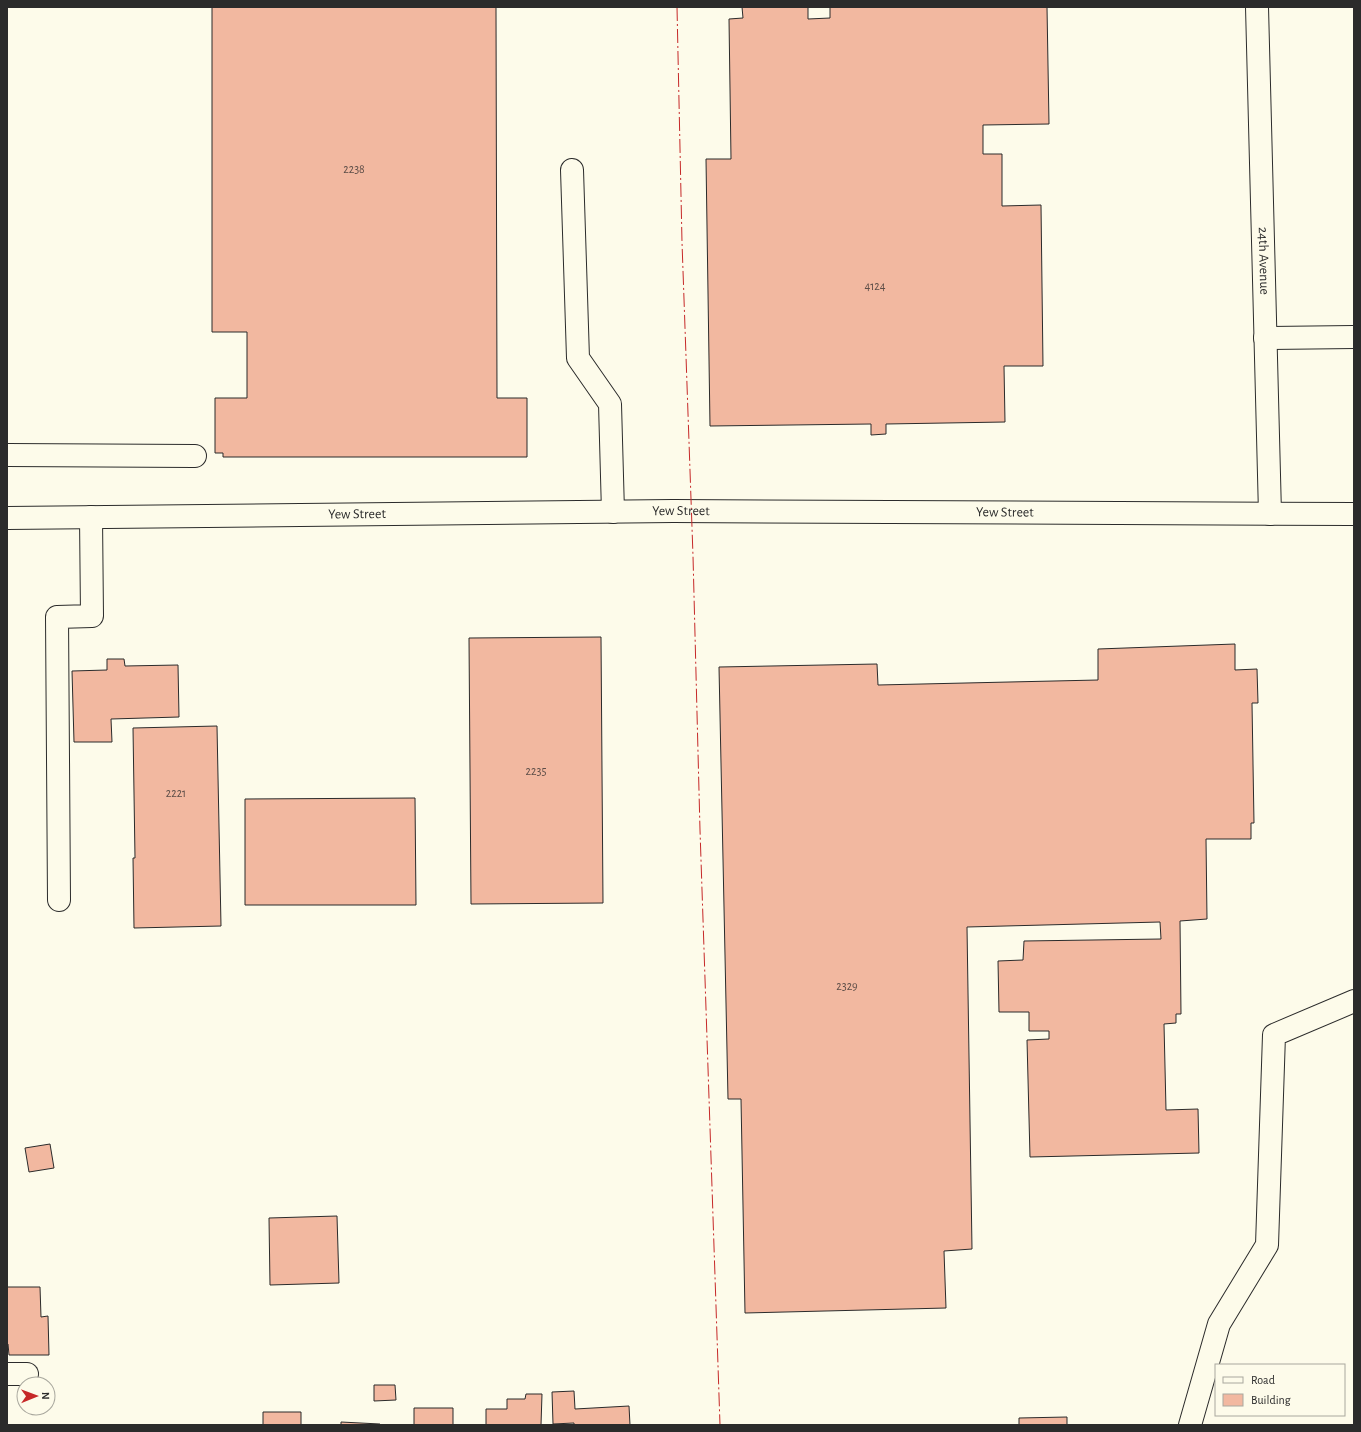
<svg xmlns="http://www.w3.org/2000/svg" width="1361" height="1432" font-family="'Alegreya Sans',sans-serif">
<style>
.building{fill:#f2b8a0;stroke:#2b2b2b}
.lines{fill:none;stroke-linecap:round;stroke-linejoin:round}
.minor-casing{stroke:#2b2b2b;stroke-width:24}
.minor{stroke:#fdfbea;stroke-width:22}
.power{stroke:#c62828;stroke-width:1;stroke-dasharray:14 3 2 3;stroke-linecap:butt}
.labels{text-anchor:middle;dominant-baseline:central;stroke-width:3;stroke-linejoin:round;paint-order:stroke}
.number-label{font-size:12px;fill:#5d4e48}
.street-label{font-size:14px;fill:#2b2b2b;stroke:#fdfbea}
</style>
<rect width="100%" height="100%" fill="#fdfbea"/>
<!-- building -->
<path class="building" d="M212 7H496L497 398H527V457H223V453H215V398H247V332H212Z
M742 7H808V19L830 18V7H1047L1049 124 983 125V154H1002V206L1041 205 1043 366H1004L1005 422 886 424V434L871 435V424L710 426 706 159H731L729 19 743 18Z
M601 637 603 903 471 904 469 638Z
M1235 644V670L1257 669 1258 703H1252L1254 823H1251V839H1206L1207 919 1180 921 1181 1014H1176V1023L1164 1024 1166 1110 1198 1109 1199 1153 1030 1157 1027 1040 1049 1039V1031H1029V1012H999L998 961 1023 960 1024 941 1161 939 1160 922 967 927 972 1249 944 1251 946 1308 745 1313 741 1099H728L719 667 877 664 878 685 1098 680V649Z
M107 659H124L125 666 178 665 179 717 111 719 112 742H74L72 671 107 670Z
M217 726 221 926 134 928 133 858H135L133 728Z
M415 798 416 905H245V799Z
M50 1144 54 1168 29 1172 25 1148Z
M337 1216 339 1283 270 1285 269 1218Z
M7 1287H40L41 1317 48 1316 49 1355H9L8 1344H7Z
M374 1385H395L396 1400 374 1401Z
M574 1391 575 1409 629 1406 630 1425H574V1423L553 1424 552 1392Z
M526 1394H542L541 1425H486V1409H507V1399H525Z
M414 1408H453V1425H414Z
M263 1412H301V1425H263Z
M1067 1417V1425H1019V1418Z
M341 1422 380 1424V1425H341Z"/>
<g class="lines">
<!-- minor casing -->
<g class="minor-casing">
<g id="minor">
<path id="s1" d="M1257 7 1270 514"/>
<path d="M572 170 578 358 610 404 613 512"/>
<path d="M1265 338 1354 337"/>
<path d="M7 455 195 456"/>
<path id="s2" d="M7 518 673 511 1354 514"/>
<path d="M59 900 57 617 92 616 91 517"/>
<path d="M7 1374H27"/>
<path d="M1190 1425 1219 1324 1267 1245 1274 1035 1354 1001"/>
</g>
</g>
<!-- minor -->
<use href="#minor" class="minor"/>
<!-- power -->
<path class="power" d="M677 7 682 242 693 556 700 830 720 1425"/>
</g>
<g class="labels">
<!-- number labels -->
<g class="number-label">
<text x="354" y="169">2238</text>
<text x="875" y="286">4124</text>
<text x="536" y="771">2235</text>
<text x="176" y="793">2221</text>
<text x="847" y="986">2329</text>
</g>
<!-- street labels -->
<g class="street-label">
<text stroke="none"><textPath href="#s1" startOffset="254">24th Avenue</textPath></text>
<text stroke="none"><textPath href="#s2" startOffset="674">Yew Street</textPath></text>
<text stroke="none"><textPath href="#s2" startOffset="998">Yew Street</textPath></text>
<text stroke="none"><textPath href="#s2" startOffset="350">Yew Street</textPath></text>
</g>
</g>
<!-- border -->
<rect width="1361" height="1432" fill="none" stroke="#2b2b2b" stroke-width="16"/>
<!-- legend -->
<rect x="1215" y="1364" width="130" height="52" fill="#fdfbea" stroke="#a9a89e"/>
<rect x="1223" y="1377" width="20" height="6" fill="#fdfbea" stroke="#a9a89e"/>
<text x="1251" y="1384" font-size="12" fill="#2b2b2b">Road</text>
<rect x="1223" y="1394" width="20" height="12" fill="#f2b8a0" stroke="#a9a89e"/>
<text x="1251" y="1404" font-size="12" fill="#2b2b2b">Building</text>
<!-- north arrow -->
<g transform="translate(36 1396) rotate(89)"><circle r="19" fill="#fdfbea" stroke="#a9a89e"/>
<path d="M0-3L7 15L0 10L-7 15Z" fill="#c62828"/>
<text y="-6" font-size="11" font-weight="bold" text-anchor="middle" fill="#2b2b2b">N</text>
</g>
</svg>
